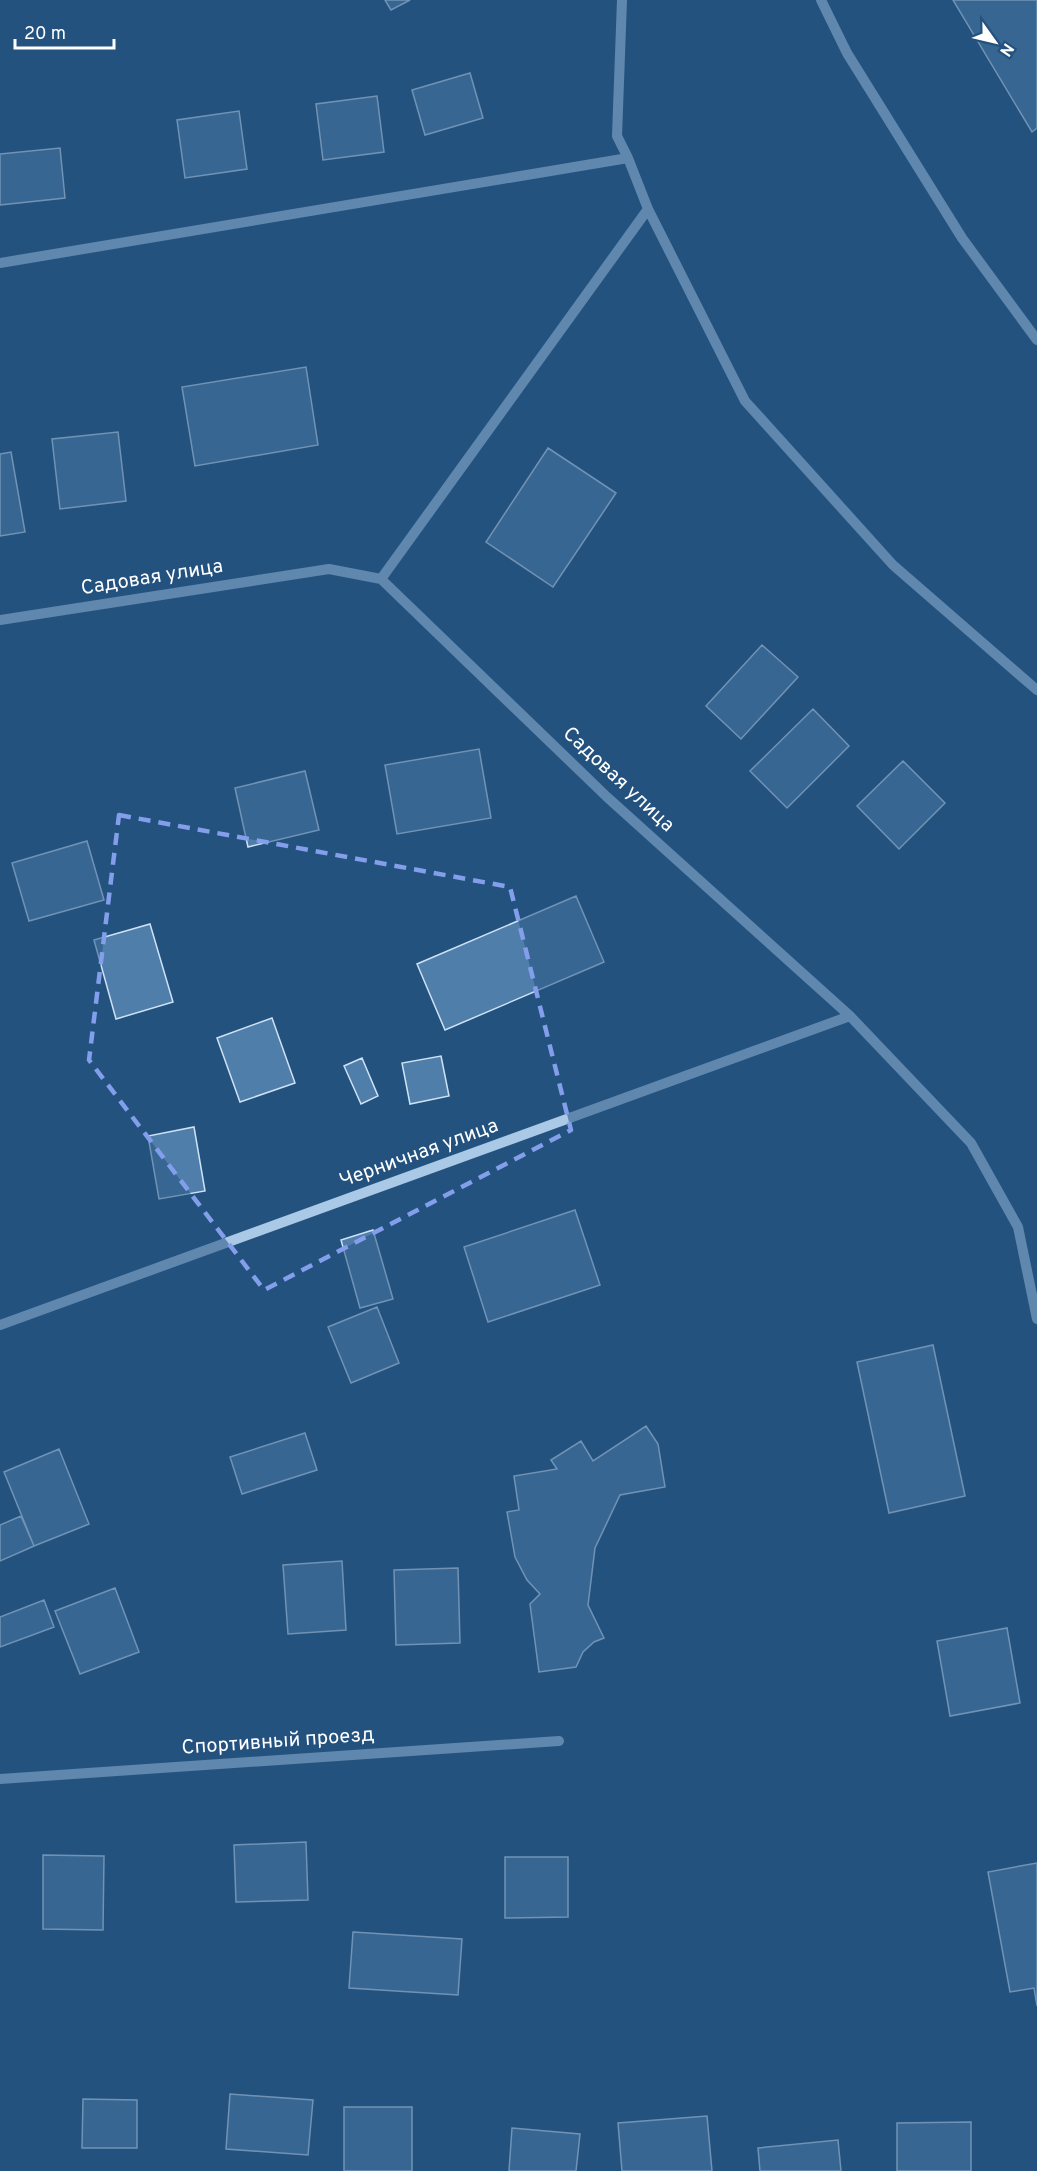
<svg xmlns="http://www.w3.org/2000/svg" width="1037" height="2171" font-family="Overpass,sans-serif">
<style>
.building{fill:#507eaa;stroke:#cde2f5;stroke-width:1.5}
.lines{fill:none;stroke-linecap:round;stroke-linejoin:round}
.minor{stroke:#a9c9e6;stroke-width:10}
.marked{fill:none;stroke:#839eea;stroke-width:4.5;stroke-dasharray:12 8;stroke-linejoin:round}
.labels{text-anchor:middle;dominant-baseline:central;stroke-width:4.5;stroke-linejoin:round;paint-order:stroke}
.street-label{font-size:20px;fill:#fff;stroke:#24527f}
</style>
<rect width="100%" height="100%" fill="#24527f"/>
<!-- building -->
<path class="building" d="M385 0H410L391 10Z
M953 0H1037V128L1032 132Z
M470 73 483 118 425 135 412 90Z
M377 96 384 152 323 160 316 104Z
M239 111 247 169 185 178 177 120Z
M60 148 65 198 0 205V154Z
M306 367 318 445 195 466 182 387Z
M118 432 126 501 60 509 52 439Z
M548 448 616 493 553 587 486 542Z
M11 452 25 532 0 536V454Z
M762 645 798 677 741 739 706 706Z
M813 709 849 746 787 808 750 771Z
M479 749 491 818 397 834 385 765Z
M903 761 945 803 899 849 857 806Z
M305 771 319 830 248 847 235 788Z
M87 841 104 900 29 921 12 863Z
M576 896 604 962 445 1030 417 964Z
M150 924 173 1002 116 1019 94 940Z
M272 1018 295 1083 240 1102 217 1038Z
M441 1056 449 1096 410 1104 402 1063Z
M362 1058 378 1096 361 1104 344 1066Z
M194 1127 205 1191 159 1199 148 1136Z
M575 1210 600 1285 488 1322 464 1247Z
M373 1230 393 1299 360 1308 341 1240Z
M377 1307 399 1363 351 1383 328 1327Z
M933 1345 965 1496 889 1513 857 1362Z
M646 1426 658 1444 665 1487 620 1495 595 1548 588 1605 604 1638 594 1642 583 1652 576 1667 539 1672 530 1604 540 1594 527 1580 515 1557 507 1512 519 1510 514 1476 557 1469 551 1460 581 1441 593 1461Z
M305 1433 317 1470 242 1494 230 1457Z
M59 1449 89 1524 34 1546 4 1472Z
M21 1516 34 1546 0 1561V1525Z
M342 1561 346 1630 288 1634 283 1565Z
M458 1568 460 1643 396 1645 394 1570Z
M115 1588 139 1652 80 1674 55 1611Z
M44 1600 54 1627 0 1647V1617Z
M1007 1628 1020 1703 950 1716 937 1641Z
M306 1842 308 1900 236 1902 234 1845Z
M43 1855 104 1856 103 1930 43 1929Z
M505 1857H568V1917L505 1918Z
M1037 1863V2006L1034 1988 1010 1992 988 1872Z
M353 1932 462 1939 458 1995 349 1988Z
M230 2094 313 2100 308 2155 226 2149Z
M83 2099 137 2100V2148H82Z
M344 2107H412V2171H344Z
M707 2116 712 2171H622L618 2123Z
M971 2122V2171H897V2123Z
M512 2128 580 2134 576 2171H509Z
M838 2140 841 2171H760L758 2148Z"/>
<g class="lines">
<!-- minor -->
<path class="minor" d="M622 0 617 136 628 158 648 209 745 401 893 565 1037 690
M821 0 847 53 962 238 1037 340
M0 263 628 158
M381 579 648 209
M0 620 329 569 381 579 607 797 850 1016 971 1143 1018 1227 1037 1319
M0 1325 850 1016
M0 1779 559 1741"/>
</g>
<!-- marked area -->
<path d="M0 0H1037V2171H0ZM119 815 510 887 571 1130 264 1290 89 1060Z" fill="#24527f" fill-opacity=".55" fill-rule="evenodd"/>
<path class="marked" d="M119 815 510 887 571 1130 264 1290 89 1060Z"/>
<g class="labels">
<!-- street labels -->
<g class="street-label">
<text transform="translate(152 578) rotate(-9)">Садовая улица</text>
<text transform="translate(618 780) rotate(43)">Садовая улица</text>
<text transform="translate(419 1154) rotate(-20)">Черничная улица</text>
<text transform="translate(278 1742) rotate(-4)">Спортивный проезд</text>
</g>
</g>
<!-- north arrow -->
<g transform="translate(995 42) rotate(124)" stroke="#24527f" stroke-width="4.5" paint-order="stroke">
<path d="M0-4.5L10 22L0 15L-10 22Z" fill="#ffffff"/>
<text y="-9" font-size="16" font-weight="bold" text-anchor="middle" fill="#ffffff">N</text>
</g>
<!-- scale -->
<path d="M15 39v9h99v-9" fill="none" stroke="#ffffff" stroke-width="3"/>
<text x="24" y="39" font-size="18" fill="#ffffff" stroke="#24527f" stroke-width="4.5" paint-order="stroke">20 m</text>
</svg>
